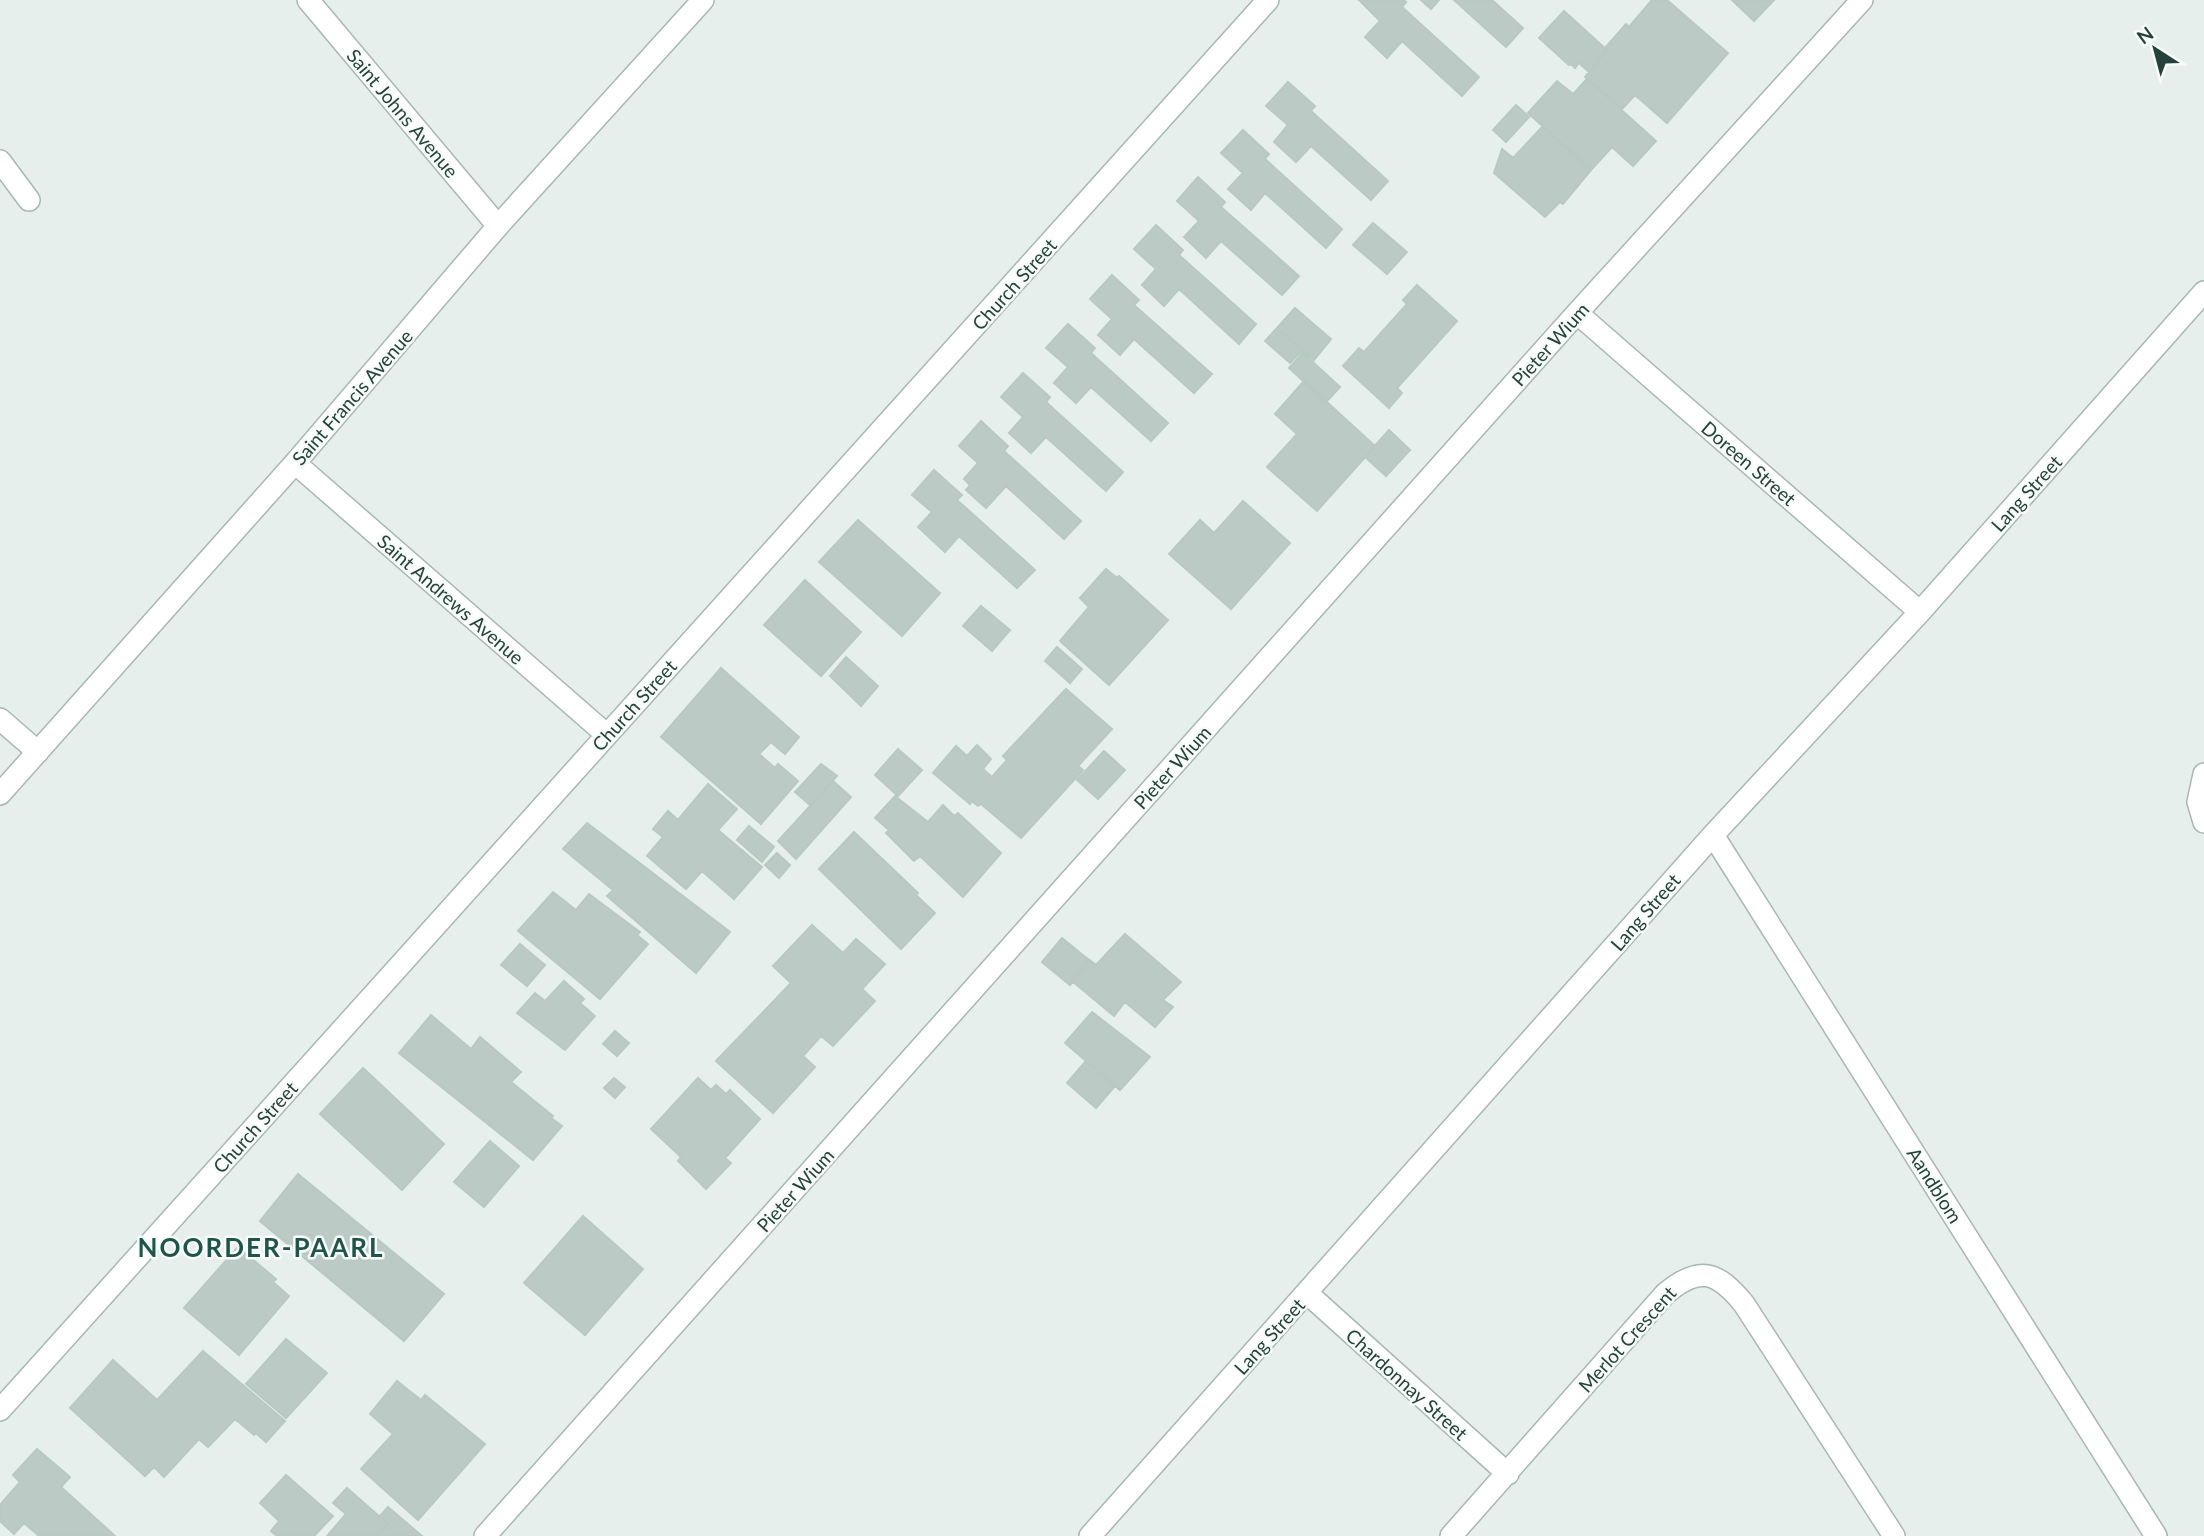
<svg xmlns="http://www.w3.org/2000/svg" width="2204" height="1536" font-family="Lato,sans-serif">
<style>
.building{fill:#bbcac4;stroke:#b8c9c2;stroke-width:2}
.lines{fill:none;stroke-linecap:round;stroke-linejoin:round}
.minor-casing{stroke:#a8b8b2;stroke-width:24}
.minor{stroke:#fff;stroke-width:21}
.labels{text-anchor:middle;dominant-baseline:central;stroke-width:5;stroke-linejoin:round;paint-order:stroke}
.street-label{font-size:19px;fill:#24423a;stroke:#f7fbf9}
.district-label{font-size:26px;font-weight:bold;letter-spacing:2px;fill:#1f5548;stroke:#f7fbf9}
</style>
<rect width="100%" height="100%" fill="#e6efeb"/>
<!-- building -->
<path class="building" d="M1359 0H1404L1406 2 1402 7 1479 77 1462 96 1402 41 1387 58 1365 37 1380 21Z
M1421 0H1439L1431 9Z
M1454 0H1492L1523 28 1506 47Z
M1652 0H1667L1728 53 1667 123 1635 95 1622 109 1585 77 1607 50 1605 48 1626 24 1629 27Z
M1732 0H1774L1754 21Z
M1564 11 1607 50 1589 72 1579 63 1575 68 1571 64 1569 65 1539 38Z
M1587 79 1656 141 1633 166 1612 147 1591 170 1528 113 1557 81 1573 94Z
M1288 82 1315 106 1311 111 1388 181 1371 200 1311 146 1296 162 1274 142 1288 125 1266 106Z
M1516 105 1529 117 1506 142 1493 130Z
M1543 126 1591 170 1563 204 1560 202 1545 217 1494 173 1502 149 1513 158Z
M1243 130 1269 154 1265 159 1342 229 1326 248 1265 193 1251 210 1228 189 1243 173 1221 153Z
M1198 177 1225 202 1221 207 1299 276 1282 295 1221 241 1206 258 1184 237 1199 221 1177 201Z
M1373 223 1407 252 1387 274 1353 245Z
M1156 225 1183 250 1179 255 1256 324 1239 344 1179 289 1164 306 1142 285 1156 269 1134 249Z
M1112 275 1139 300 1134 305 1212 374 1194 393 1134 339 1120 355 1098 335 1112 319 1090 299Z
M1417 285 1457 321 1397 388 1402 393 1389 408 1343 366 1359 348 1364 352 1407 304 1403 300Z
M1295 308 1331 339 1314 360 1277 328Z
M1068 324 1095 348 1091 353 1168 423 1151 441 1091 387 1076 403 1054 383 1068 367 1046 348Z
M1277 328 1302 351 1290 363 1265 341Z
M1303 353 1340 387 1326 402 1289 368Z
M1023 373 1050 397 1046 402 1123 472 1106 491 1046 437 1031 453 1009 433 1023 417 1001 397Z
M1304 381 1375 446 1317 511 1267 467 1297 434 1275 414Z
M981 421 1008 446 1004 451 1081 521 1064 539 1006 486 986 508 966 490 970 485 964 479 978 463 959 446Z
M1389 430 1410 450 1386 476 1365 457Z
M934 470 962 495 957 500 1035 570 1017 588 959 536 945 552 918 527 932 512 912 495Z
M1243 501 1290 543 1231 609 1169 554 1200 520 1214 533Z
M858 520 940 593 902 636 819 562Z
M1106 569 1117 578 1119 576 1168 620 1109 685 1060 641 1089 607 1080 598Z
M805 580 861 632 821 676 764 625Z
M981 606 1010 630 992 651 963 626Z
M1057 647 1082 669 1070 683 1045 661Z
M846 657 878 686 861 706 830 676Z
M721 668 799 737 785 754 771 742 759 754 775 768 778 764 798 781 761 824 661 737Z
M1066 689 1112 729 1078 766 1083 770 1021 838 981 804 978 806 972 801 970 804 933 773 956 746 967 756 977 745 991 759 983 769 992 777 1007 760 1003 756Z
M898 749 922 770 898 796 875 775Z
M1104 751 1125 770 1098 799 1077 780Z
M821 764 837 776 810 805 795 792Z
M833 781 851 797 796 859 778 841Z
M708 784 737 809 718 830 762 867 734 899 702 871 686 889 647 856 663 837 653 829 668 811 678 820Z
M895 796 928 822 943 805 954 816 958 813 1001 853 963 897 920 856 914 861 886 833 889 830 875 818Z
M587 823 730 932 696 973 607 896 613 890 563 849Z
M749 826 774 847 762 862 737 840Z
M854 832 918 893 916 895 935 913 901 949 819 869Z
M777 853 790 865 779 878 765 865Z
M553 892 576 910 589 894 640 932 637 935 648 944 600 999 518 931Z
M812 925 843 953 856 939 885 964 862 989 875 1001 833 1046 821 1036 803 1056 815 1067 773 1113 716 1061 791 983 773 966Z
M1125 934 1181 982 1163 1000 1173 1007 1155 1027 1125 1002 1114 1016 1071 980 1088 959 1096 965Z
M1062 938 1090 961 1070 985 1042 962Z
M520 944 545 965 527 986 501 965Z
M564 981 584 999 580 1003 595 1016 565 1050 517 1013 535 993 545 1001Z
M1092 1012 1150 1057 1120 1090 1065 1043Z
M431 1015 471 1049 480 1037 521 1072 511 1082 553 1116 551 1118 562 1126 533 1160 399 1053Z
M615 1031 629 1043 617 1056 603 1044Z
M1086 1061 1115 1086 1096 1108 1067 1083Z
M363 1068 444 1144 402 1190 320 1114Z
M614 1078 625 1087 615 1098 604 1088Z
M698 1078 711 1090 716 1085 726 1094 730 1090 760 1119 725 1158 731 1163 706 1189 678 1161 681 1157 651 1129Z
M490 1141 519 1166 484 1207 454 1182Z
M298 1174 444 1294 404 1341 260 1221Z
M583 1216 643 1269 585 1335 524 1283Z
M238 1247 276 1279 273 1282 289 1296 239 1355 184 1308Z
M286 1339 327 1373 286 1418 246 1384Z
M203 1351 285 1421 266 1442 256 1433 254 1435 235 1419 208 1447 199 1439 164 1477 154 1467 145 1476 70 1408 113 1360 157 1400Z
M397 1381 421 1400 425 1395 485 1444 418 1520 361 1469 393 1434 370 1414Z
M37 1449 70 1477 61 1487 115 1536H39L24 1523 14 1534 0 1521V1505L20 1482 13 1475Z
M286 1475 333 1516 314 1536H277L271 1531 279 1521 260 1503Z
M347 1488 388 1524 377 1536H327L346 1514 333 1503Z
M388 1507 422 1536H377L388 1524 379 1517Z"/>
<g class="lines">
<!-- minor casing -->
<g class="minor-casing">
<path id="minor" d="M308 0 498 226
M0 161 29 200
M1577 313 1920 612
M295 463 607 735
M0 719 38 752
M2204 774 2198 802 2204 822
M0 794 295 463 498 226 703 0
M1713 835 2156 1536
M1307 1293 1508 1474
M0 1410 1268 0
M485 1536 1577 313 1862 0
M1090 1536 1713 835 1920 612 2204 292
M1451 1536 1665 1294C1699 1265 1717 1271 1744 1304L1894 1536"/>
</g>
<!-- minor -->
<use href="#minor" class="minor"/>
</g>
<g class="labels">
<!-- street labels -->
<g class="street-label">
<text transform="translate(403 113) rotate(50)">Saint Johns Avenue</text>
<text transform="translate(1014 284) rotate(-48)">Church Street</text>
<text transform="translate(1550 344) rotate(-48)">Pieter Wium</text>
<text transform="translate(352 397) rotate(-49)">Saint Francis Avenue</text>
<text transform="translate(1749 463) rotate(41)">Doreen Street</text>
<text transform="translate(2026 493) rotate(-48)">Lang Street</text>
<text transform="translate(451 599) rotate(41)">Saint Andrews Avenue</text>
<text transform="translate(634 705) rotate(-48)">Church Street</text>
<text transform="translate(1172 767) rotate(-48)">Pieter Wium</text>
<text transform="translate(1645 912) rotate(-49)">Lang Street</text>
<text transform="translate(255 1127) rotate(-48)">Church Street</text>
<text transform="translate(1935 1185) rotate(58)">Aandblom</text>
<text transform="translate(795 1190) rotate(-48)">Pieter Wium</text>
<text transform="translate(1269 1336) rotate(-48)">Lang Street</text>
<text transform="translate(1627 1339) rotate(-48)">Merlot Crescent</text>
<text transform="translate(1407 1384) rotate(42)">Chardonnay Street</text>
</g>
<!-- district labels -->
<g class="district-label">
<text x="261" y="1247">NOORDER-PAARL</text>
</g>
</g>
<!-- north arrow -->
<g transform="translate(2155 49) rotate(324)" stroke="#f7fbf9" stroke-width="5" paint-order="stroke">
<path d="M0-5L12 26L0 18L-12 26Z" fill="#24423a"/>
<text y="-10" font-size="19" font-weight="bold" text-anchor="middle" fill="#24423a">N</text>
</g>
</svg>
